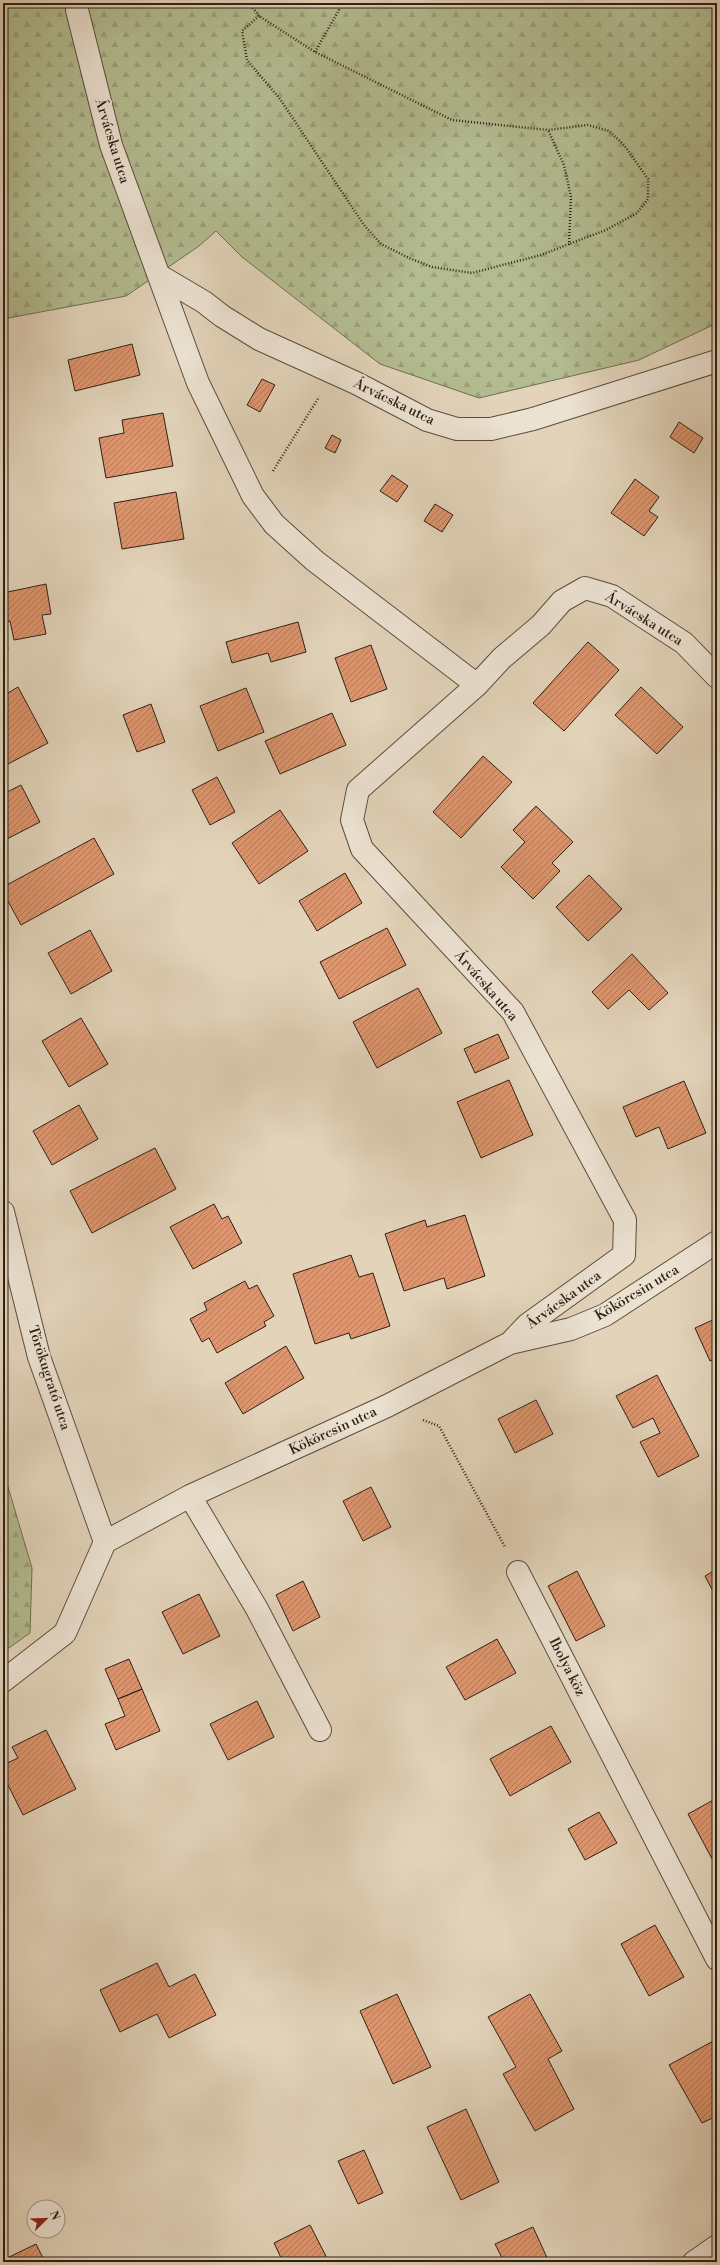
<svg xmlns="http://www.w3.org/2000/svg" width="720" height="2265" font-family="'Libre Bodoni',serif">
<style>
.forest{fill:url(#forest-firs);stroke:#716e53}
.building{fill:url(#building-hatch);stroke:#2f2016}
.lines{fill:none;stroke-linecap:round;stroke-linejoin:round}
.minor-casing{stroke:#5c4d3f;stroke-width:24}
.path{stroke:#2f2016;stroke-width:2.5;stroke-dasharray:1 2;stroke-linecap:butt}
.minor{stroke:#ece2d2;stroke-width:22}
.labels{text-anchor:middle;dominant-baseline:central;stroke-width:4;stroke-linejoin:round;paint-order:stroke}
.street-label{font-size:14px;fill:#2f2016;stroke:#ece2d2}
</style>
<defs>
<pattern id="forest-firs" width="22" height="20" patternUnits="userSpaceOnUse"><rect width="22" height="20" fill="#b3bc90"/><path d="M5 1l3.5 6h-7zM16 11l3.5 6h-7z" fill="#9aa17b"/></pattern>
<pattern id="building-hatch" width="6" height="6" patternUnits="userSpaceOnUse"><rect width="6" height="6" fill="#dd966f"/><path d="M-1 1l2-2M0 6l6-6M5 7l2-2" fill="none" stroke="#b47a5a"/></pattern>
</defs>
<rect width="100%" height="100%" fill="#e2d3b9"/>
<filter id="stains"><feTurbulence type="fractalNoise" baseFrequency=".005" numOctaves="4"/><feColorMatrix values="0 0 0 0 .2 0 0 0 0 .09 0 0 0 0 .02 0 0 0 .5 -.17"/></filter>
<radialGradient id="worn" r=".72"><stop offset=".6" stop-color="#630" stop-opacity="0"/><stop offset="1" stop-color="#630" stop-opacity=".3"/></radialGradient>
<!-- forest -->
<path class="forest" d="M3 3H717V323L639 360 479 398 380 364 242 257 216 231 199 246 126 296 3 319Z
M3 1470 32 1568 30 1633 3 1652Z"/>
<!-- building -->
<path class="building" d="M132 344 140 375 75 391 68 360Z
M262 379 275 385 260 412 247 405Z
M163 413 173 466 106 478 99 438 124 433 122 420Z
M679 422 703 438 694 453 670 437Z
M332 435 341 440 335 453 325 448Z
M392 475 408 486 397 502 380 491Z
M635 479 659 497 649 511 658 517 644 536 611 513Z
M176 492 184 539 122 549 114 503Z
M435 504 453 515 442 532 424 521Z
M46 584 51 614 42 615 46 634 14 640 10 621 3 623V593Z
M298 622 306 652 271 662 268 653 232 663 226 642Z
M5 633 8 649 3 650V634Z
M588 642 619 670 564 731 533 703Z
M371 645 387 689 351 702 335 658Z
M18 687 48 743 8 764 3 755V696Z
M641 687 683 727 657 754 615 715Z
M246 688 264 732 218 751 200 706Z
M151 704 165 742 137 752 123 715Z
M332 713 346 745 280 774 265 741Z
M483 756 512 782 461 838 433 812Z
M217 777 235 812 210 825 192 790Z
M21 785 40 822 3 841V794Z
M536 806 573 842 552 863 560 871 533 899 501 867 525 842 513 830Z
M280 810 308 851 259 884 232 843Z
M94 838 114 874 21 925 3 892V887Z
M345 873 362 903 317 931 299 901Z
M589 875 622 909 588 941 556 907Z
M387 928 406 965 339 999 320 962Z
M90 930 112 971 71 994 48 953Z
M632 954 668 993 649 1010 629 990 608 1009 592 992Z
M418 988 442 1033 377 1068 353 1022Z
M81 1018 108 1064 69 1087 42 1041Z
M498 1034 509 1058 475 1073 464 1049Z
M509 1080 533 1135 481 1158 457 1102Z
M684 1081 706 1133 668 1149 659 1127 636 1137 623 1107Z
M79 1105 98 1139 52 1165 33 1131Z
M155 1148 176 1189 92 1233 70 1191Z
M214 1204 222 1219 228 1216 242 1243 193 1269 170 1227Z
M465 1215 485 1276 447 1289 444 1278 404 1291 385 1234 425 1220 427 1227Z
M351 1255 359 1277 373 1273 390 1326 351 1339 349 1333 315 1344 293 1274Z
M245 1281 249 1289 257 1285 274 1316 264 1322 266 1326 217 1353 209 1338 202 1342 190 1319 207 1310 204 1303Z
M717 1318V1358L710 1361 695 1328Z
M286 1346 304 1378 243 1414 225 1383Z
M657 1375 699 1456 658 1477 640 1442 660 1433 653 1418 633 1428 616 1396Z
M536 1400 553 1434 515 1453 498 1419Z
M371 1487 391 1527 363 1541 343 1501Z
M717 1569V1599L705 1576Z
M577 1571 605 1626 576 1641 548 1586Z
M303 1581 320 1617 293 1631 276 1595Z
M199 1594 220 1636 183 1654 162 1612Z
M497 1639 516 1673 465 1700 446 1667Z
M129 1659 142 1689 118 1699 105 1669Z
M142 1689 160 1731 116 1750 105 1724 125 1716 118 1699Z
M257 1701 274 1737 228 1760 210 1724Z
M551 1726 571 1762 510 1796 490 1759Z
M46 1730 76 1789 23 1815 3 1775V1765L18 1758 12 1747Z
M717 1798V1868L688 1814Z
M599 1812 617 1843 585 1860 568 1829Z
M655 1925 684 1977 649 1996 621 1944Z
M157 1963 169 1987 195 1974 216 2015 169 2038 157 2014 120 2032 100 1990Z
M397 1994 431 2067 393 2084 360 2011Z
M530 1994 562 2051 548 2059 574 2109 535 2131 503 2074 516 2067 488 2017Z
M717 2039V2116L702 2123 669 2065Z
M466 2109 499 2182 461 2200 427 2127Z
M364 2150 383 2193 358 2204 338 2161Z
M310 2225 329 2262H283L274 2243Z
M533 2227 549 2262H504L495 2244Z
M36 2244 45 2262H3V2260Z
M121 2258H156L158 2262H121Z"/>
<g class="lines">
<!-- minor casing -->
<g class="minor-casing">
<path id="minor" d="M77 3V10L111 145 198 383 253 496 274 524 315 561 477 685
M160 276 204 302 222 316 259 339 356 383 427 420 457 429H491L533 419 717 361
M3 1212 39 1357 105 1542
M510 1343 527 1325 624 1255 625 1220 513 1012 362 849 352 820 358 790 477 685 502 658 541 625 562 601 585 588 612 596 684 643 717 677
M190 1496 257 1609 320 1730
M518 1572 717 1959
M3 1681 65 1633 105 1542 190 1496 387 1406 510 1343 571 1329 605 1315 717 1242
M694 2262 717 2246"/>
</g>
<!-- path -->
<path class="path" d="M249 3 259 16 315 52 452 120 548 130 588 125 609 131 624 145 648 179V199L637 213 606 230 569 244
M259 16 242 31 247 60 280 99 364 225 381 244 409 258 432 267 472 273 541 255 569 244 571 197 564 165 548 130
M315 52 343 3
M273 471 319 397
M423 1420 439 1426 505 1547"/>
<!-- minor -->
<use href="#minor" class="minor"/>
</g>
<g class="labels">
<!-- street labels -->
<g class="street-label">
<text transform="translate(112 141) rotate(73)">Árvácska utca</text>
<text transform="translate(394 402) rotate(26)">Árvácska utca</text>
<text transform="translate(644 619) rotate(32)">Árvácska utca</text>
<text transform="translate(486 986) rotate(49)">Árvácska utca</text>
<text transform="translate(637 1293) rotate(-31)">Kökörcsin utca</text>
<text transform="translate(564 1300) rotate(-36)">Árvácska utca</text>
<text transform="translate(49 1378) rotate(72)">Törökugrató utca</text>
<text transform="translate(333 1431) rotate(-25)">Kökörcsin utca</text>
<text transform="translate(567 1667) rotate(63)">Ibolya köz</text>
</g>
</g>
<!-- margin -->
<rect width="720" height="2265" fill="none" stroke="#e2d3b9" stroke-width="16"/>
<rect x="4" y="4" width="712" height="2257" fill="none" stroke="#2f2016" stroke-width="2"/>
<rect x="8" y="8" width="704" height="2249" fill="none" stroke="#2f2016"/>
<!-- north arrow -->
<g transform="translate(46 2219) rotate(67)"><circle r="19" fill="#ece2d2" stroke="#a09487"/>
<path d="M0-3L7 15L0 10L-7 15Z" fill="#8f2418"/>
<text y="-6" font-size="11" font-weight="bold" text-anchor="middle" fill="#2f2016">N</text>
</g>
<rect width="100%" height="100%" filter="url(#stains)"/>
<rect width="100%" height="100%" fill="url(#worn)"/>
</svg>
